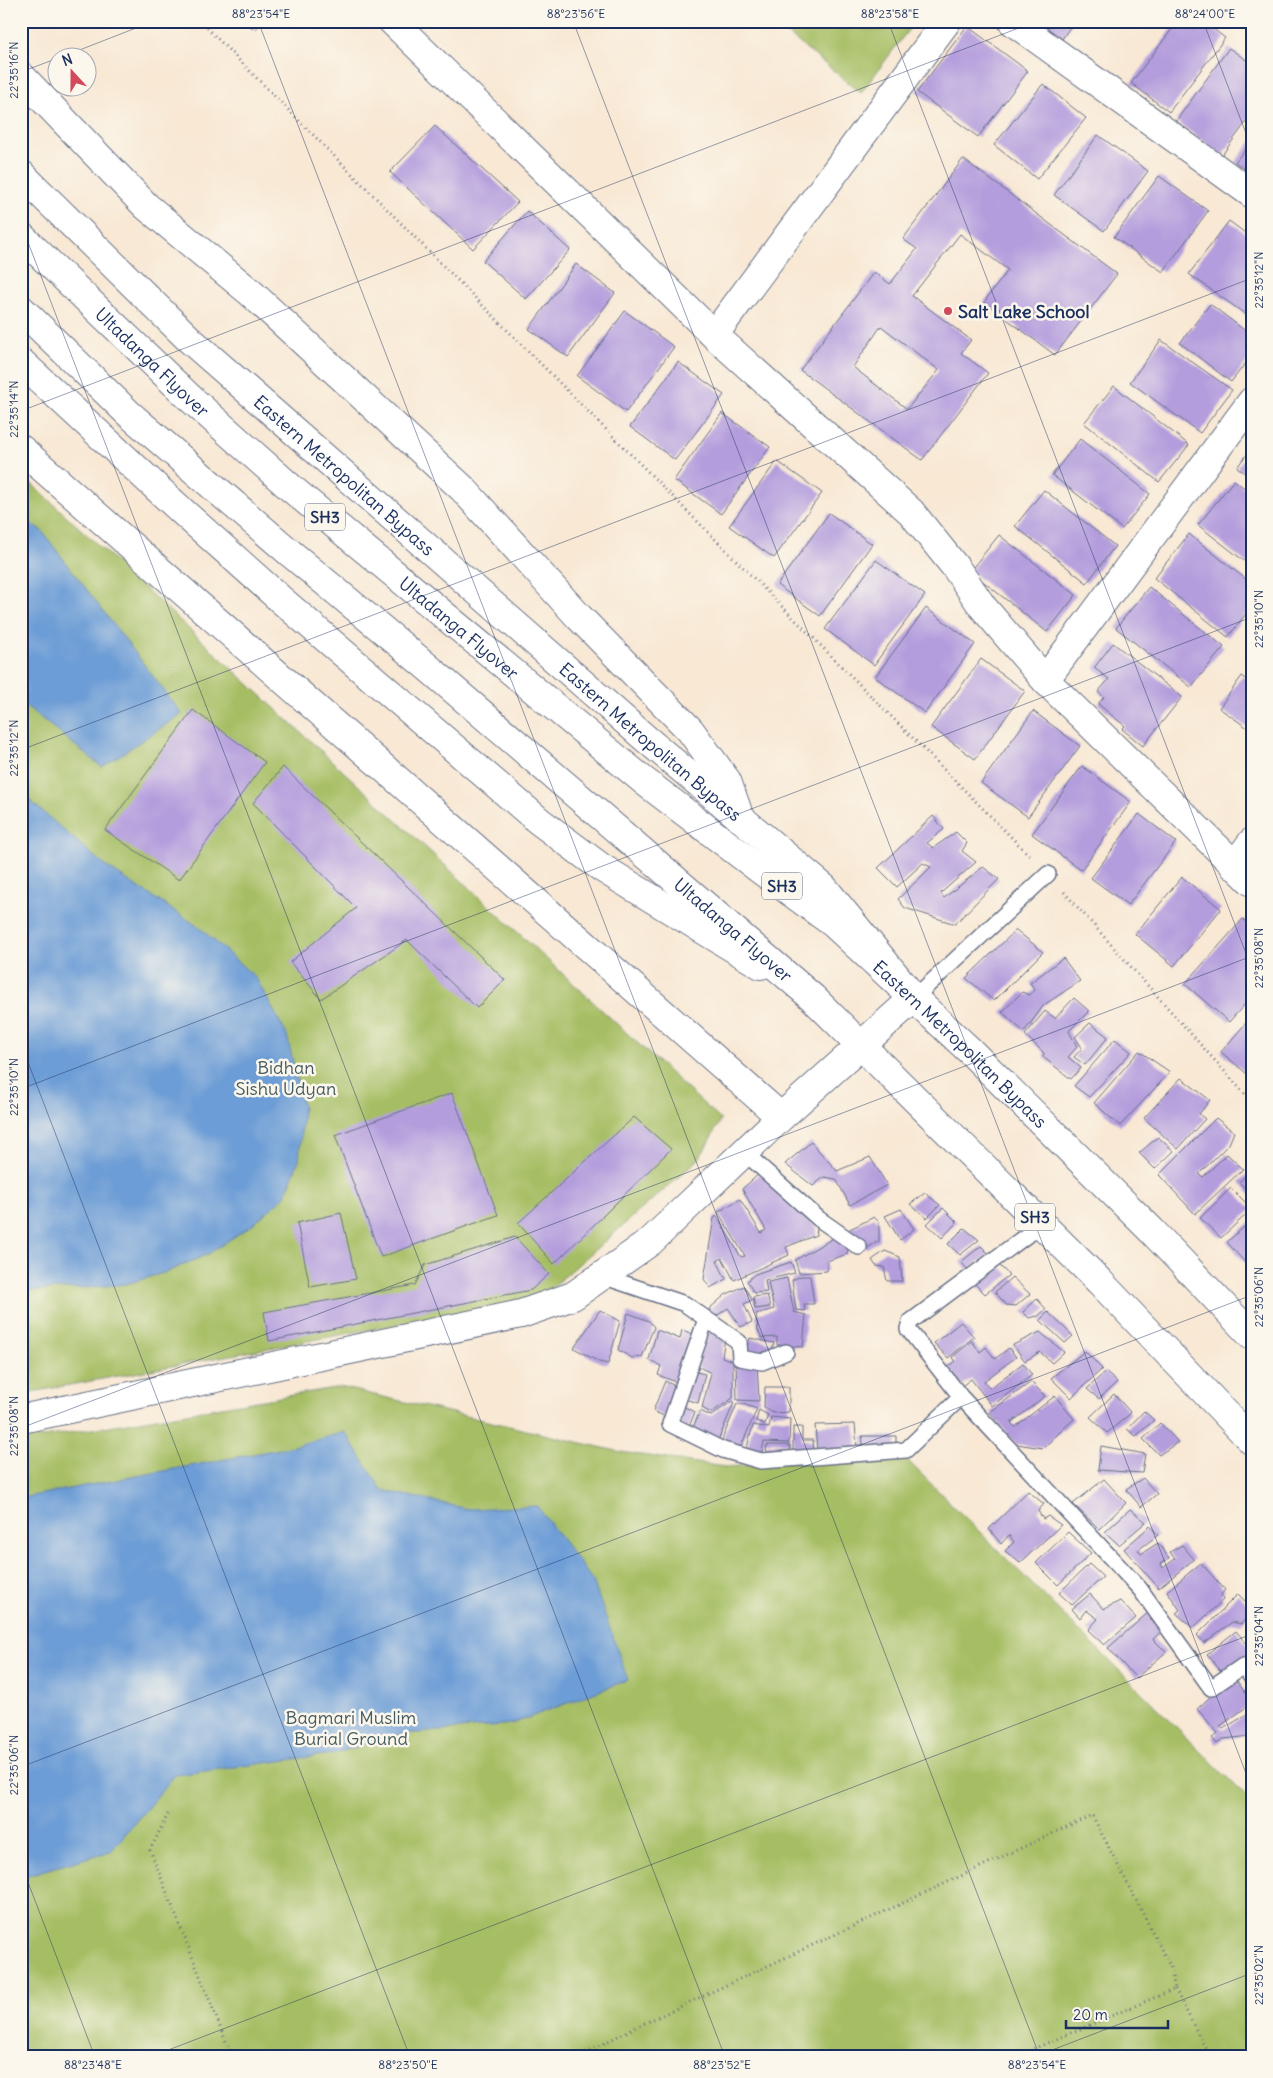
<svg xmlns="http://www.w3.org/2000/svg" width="1273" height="2078" font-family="Delius,sans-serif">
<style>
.green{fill:#a6be63;stroke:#607660}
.water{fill:#6d9dd6;stroke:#44669a}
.building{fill:#b39ddd;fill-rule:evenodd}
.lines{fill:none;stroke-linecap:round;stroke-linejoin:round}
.service-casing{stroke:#687087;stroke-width:18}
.minor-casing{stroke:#687087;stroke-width:30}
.secondary-casing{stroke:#687087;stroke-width:30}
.primary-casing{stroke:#687087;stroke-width:30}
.path{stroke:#687087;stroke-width:3;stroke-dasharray:1 4;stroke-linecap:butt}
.service{stroke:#fff;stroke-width:15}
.minor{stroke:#fff;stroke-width:28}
.secondary{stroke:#fff;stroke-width:28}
.primary{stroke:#fff;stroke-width:28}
.ticks{fill:none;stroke:#1b2f5e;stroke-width:1;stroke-opacity:0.45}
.poi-dot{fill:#d1495b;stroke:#fbf7ec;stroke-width:2}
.labels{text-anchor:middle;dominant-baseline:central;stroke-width:5;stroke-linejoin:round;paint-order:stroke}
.shield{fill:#fbf7ec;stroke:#5e6b89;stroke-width:1}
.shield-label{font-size:16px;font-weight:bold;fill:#1b2f5e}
.poi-label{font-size:18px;font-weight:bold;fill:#1b2f5e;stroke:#fbf7ec;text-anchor:start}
.street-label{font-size:18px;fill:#1b2f5e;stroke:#fbf7ec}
.park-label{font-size:18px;fill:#455a60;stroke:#fbf7ec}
.neatline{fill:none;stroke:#1b2f5e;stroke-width:2}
.ticks-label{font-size:12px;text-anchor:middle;fill:#1b2f5e}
</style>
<rect width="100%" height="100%" fill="#fbf7ec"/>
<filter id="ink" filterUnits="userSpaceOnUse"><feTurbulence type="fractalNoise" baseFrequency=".02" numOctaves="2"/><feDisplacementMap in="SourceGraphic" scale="10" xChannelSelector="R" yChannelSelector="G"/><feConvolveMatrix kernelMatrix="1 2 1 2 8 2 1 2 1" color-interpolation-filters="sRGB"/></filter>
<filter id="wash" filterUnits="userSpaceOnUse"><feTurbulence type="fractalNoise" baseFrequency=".0096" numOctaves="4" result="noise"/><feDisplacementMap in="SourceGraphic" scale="20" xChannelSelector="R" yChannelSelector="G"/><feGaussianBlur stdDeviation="1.12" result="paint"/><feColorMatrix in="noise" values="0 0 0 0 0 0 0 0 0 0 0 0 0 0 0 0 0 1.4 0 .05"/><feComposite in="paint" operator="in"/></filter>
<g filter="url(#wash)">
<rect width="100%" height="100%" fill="#f8e8d4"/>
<!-- green -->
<path class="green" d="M772 21H915L861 93Z
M21 474 721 1120 699 1159 540 1298 21 1394Z
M340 1387 621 1452 725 1467 901 1454 1252 1802V2057H21V1441Z"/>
<!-- water -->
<path class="water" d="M21 518 41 530 182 714 102 767 21 702Z
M21 793 104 865 199 927 256 978 287 1035 303 1107 299 1160 285 1196 252 1225 208 1254 167 1272 126 1284 84 1288 21 1291Z
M345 1432 382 1490 468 1509 537 1506 593 1581 628 1680 512 1724 397 1735 332 1754 175 1775 111 1851 21 1877V1498L290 1447Z"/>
<g id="blocks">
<!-- building -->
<path class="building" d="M244 21H262L255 30Z
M1038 21H1074L1062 39Z
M1178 21H1203L1225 38 1169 112 1131 83Z
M967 26 1028 71 978 137 917 92Z
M1229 48 1252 64V114L1222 155 1176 121Z
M1043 84 1086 118 1037 179 994 145Z
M435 126 518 202 473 249 390 172Z
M1098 135 1148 171 1104 231 1054 195Z
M1252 141V174L1235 162Z
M963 159 1117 274 1055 355 984 302 1008 270 960 234 912 296 971 340 961 353 988 373 922 460 800 370 874 272 890 284 917 249 903 239ZM881 326 939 370 907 409 853 367Z
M1159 176 1208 211 1163 272 1114 237Z
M527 211 570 250 526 299 483 261Z
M1229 221 1252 238V319L1189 274Z
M576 264 615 293 568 357 529 329Z
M1210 304 1252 336V355L1231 382 1180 343Z
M625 311 674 347 626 412 577 376Z
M1161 340 1232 390 1200 433 1130 382Z
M678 362 724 395 675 460 630 427Z
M1114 386 1189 445 1159 482 1084 423Z
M722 413 770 447 721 514 674 480Z
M1080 439 1150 494 1122 529 1052 475Z
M1252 448V479L1237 467Z
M777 461 822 493 774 558 729 526Z
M1234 480 1252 494V567L1198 525Z
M1044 490 1115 546 1087 583 1015 526Z
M829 513 872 544 820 616 777 585Z
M1189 534 1252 584V606L1228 637 1154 578Z
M999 535 1076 595 1047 632 970 571Z
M876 560 925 595 874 665 825 629Z
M1149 587 1224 647 1191 687 1116 628Z
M926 608 975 644 925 713 875 677Z
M1113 643 1182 697 1143 746 1122 729 1125 726 1098 704 1104 697 1098 692 1109 679 1094 668Z
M981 659 1025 691 975 759 931 727Z
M1242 676 1252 683V731L1219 708Z
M193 710 265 762 179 880 105 830Z
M1033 711 1080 746 1028 817 981 783Z
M1082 766 1131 802 1081 870 1032 834Z
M283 767 505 980 477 1008 407 940 321 999 290 962 356 908 253 803Z
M1139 814 1176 842 1128 905 1091 878Z
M933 816 944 829 927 843 933 848 956 832 967 843 962 851 976 862 941 893 944 898 983 867 999 879 955 924 905 908 898 899 931 867 923 863 897 887 878 868Z
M1182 877 1221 909 1174 966 1135 934Z
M1243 919 1252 926V996L1229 1022 1185 984Z
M1016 930 1043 952 994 1001 966 978Z
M1063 958 1080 981 1044 1005 1024 1032 1002 1012 1022 992 1029 995 1035 990 1030 983Z
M1074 998 1089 1011 1069 1031 1077 1047 1068 1057 1081 1068 1071 1079 1043 1057 1044 1053 1025 1035 1045 1011 1055 1018Z
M1252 1016V1078L1221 1052Z
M1090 1023 1108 1037 1085 1065 1074 1057 1082 1048 1075 1037Z
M1115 1039 1131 1052 1089 1097 1074 1086Z
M1139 1051 1170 1072 1120 1126 1094 1103Z
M1181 1078 1210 1100 1199 1114 1205 1119 1178 1149 1144 1118Z
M452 1093 498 1215 381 1257 335 1135Z
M634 1117 671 1149 554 1264 518 1223Z
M1216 1118 1234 1132 1229 1144 1199 1174 1203 1177 1227 1154 1243 1169 1195 1214 1159 1175Z
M1158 1137 1174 1151 1155 1169 1139 1153Z
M811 1142 837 1171 870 1157 887 1185 850 1205 836 1179 824 1177 813 1186 785 1164Z
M1252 1170V1196L1239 1182Z
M760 1173 817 1228 816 1235 786 1247 789 1255 734 1280 722 1258 717 1261 726 1279 710 1288 704 1279 714 1218 717 1216 741 1257 745 1256 718 1212 740 1199 761 1233 766 1230 742 1189Z
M1231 1188 1252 1209 1221 1238 1200 1218Z
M925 1193 940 1205 927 1218 910 1204Z
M943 1208 957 1222 942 1238 927 1224Z
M901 1209 914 1229 900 1240 885 1216Z
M341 1213 356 1279 310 1287 297 1223Z
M874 1217 879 1222V1241L867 1248 847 1235 848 1230Z
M1252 1220V1261L1247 1265 1227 1242Z
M964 1228 979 1240 960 1255 948 1244Z
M837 1236 848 1249 847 1254 827 1261V1271L799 1273 795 1260Z
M515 1237 549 1274 531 1290 269 1341 264 1312 415 1285 425 1265Z
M981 1246 989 1254 968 1270 961 1262Z
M885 1251 900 1257 902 1281H887L884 1267 876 1266 872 1260Z
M791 1262 795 1273 765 1280 767 1292 754 1293 747 1281 755 1274Z
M998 1264 1009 1275 985 1294 973 1282Z
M801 1276H810L814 1304H804L805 1311 796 1310 792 1280Z
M1012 1277 1030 1294 1016 1306 1006 1305 995 1292Z
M787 1278 794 1312 806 1315 803 1347 777 1345V1337L762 1338 758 1330 756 1314 774 1309 768 1282Z
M744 1286 752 1300 744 1304 752 1322 741 1327 728 1308 715 1317 709 1309 725 1295Z
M767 1295 770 1307 755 1309 753 1297Z
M1037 1299 1046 1309 1038 1316 1029 1318 1023 1312Z
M600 1310 620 1321 608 1364 599 1362 574 1348Z
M1048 1312 1073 1336 1065 1343 1040 1320Z
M628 1313 649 1321 654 1327 642 1357 632 1358 618 1350Z
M961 1322 974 1337 948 1358 934 1343Z
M709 1325 725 1337 722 1357 733 1361V1398L711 1413 702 1408 711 1373 697 1366Z
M657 1330 680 1339 682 1330 698 1336 687 1370 676 1382 658 1375 661 1366 649 1360Z
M1040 1332 1064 1352 1052 1363 1040 1352 1025 1361 1013 1345Z
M750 1338 774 1343 771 1353 764 1351 762 1359 744 1356Z
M972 1341 980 1352 986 1347 995 1359 1009 1348 1016 1357 984 1381 990 1388 1023 1363 1032 1375 992 1406 971 1379 958 1389 944 1370 956 1361 952 1357Z
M1085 1351 1102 1369 1071 1398 1051 1378Z
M736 1361 757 1363 759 1401 737 1400Z
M692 1371 705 1374 698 1403 685 1399Z
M1105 1372 1117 1382 1099 1399 1087 1389Z
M665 1381 679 1388 670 1419 653 1411Z
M1031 1382 1045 1396 1011 1423 1015 1427 1055 1396 1074 1419 1043 1448 1016 1444 990 1412Z
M765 1387H789V1412L773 1413 764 1407Z
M1114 1394 1131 1413 1107 1433 1090 1417Z
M732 1401 734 1403 717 1443 692 1430 700 1411 711 1416Z
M737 1404H743L757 1409 739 1451 721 1442Z
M680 1405 695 1412 688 1429 675 1421Z
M759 1410 768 1415 765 1424 756 1421Z
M1144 1411 1154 1420 1136 1436 1127 1429Z
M771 1417 790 1419 789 1443 764 1442 761 1456 746 1451 753 1425 769 1428Z
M1160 1423 1178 1442 1159 1455 1143 1439Z
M855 1424 857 1448 817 1451 815 1425Z
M793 1427H802V1440H813L814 1454H793Z
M862 1436H896V1448L864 1449Z
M767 1445H790V1455L772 1456 766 1450Z
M1101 1446 1145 1454 1142 1473 1098 1470Z
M1143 1478 1157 1494 1141 1507 1126 1489Z
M1104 1479 1126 1503 1099 1529 1073 1504Z
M1028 1491 1044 1504 1038 1511 1043 1519 1048 1516 1061 1525 1020 1563 1005 1551 1014 1542 1009 1535 1001 1544 989 1529Z
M1130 1509 1146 1522 1119 1545 1105 1532Z
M1150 1526 1158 1535 1138 1550 1141 1554 1158 1543 1169 1558 1161 1564 1163 1568 1175 1559 1170 1552 1182 1545 1194 1559 1159 1588 1124 1549Z
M1068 1532 1091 1553 1058 1585 1036 1563Z
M1201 1563 1225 1590 1221 1595 1223 1600 1193 1628 1176 1613 1180 1610 1167 1591Z
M1089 1564 1103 1577 1072 1605 1059 1593Z
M1090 1594 1104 1609 1120 1601 1136 1618 1104 1645 1088 1630 1098 1619 1086 1610 1080 1618 1072 1609Z
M1238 1594 1252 1608V1612L1241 1624 1232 1622 1204 1643 1197 1635Z
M1150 1611 1165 1628 1153 1639 1166 1652 1136 1678 1108 1648Z
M1236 1631 1252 1650V1655L1224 1675 1207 1654Z
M1233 1676 1252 1700V1703L1220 1726 1223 1729 1252 1711V1736L1223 1739 1217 1744 1212 1738 1218 1733 1197 1709Z"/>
</g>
</g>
<g filter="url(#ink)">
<use href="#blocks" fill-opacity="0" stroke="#687087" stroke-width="1"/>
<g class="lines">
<!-- service casing -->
<g class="service-casing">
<path id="service" d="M914 998 1048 874
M745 1153 819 1219 859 1247
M1042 1224 910 1322 908 1329 961 1397 1140 1589 1211 1688 1243 1666 1252 1678
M602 1276 685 1304 739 1342 740 1358 762 1362 786 1352
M706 1319 670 1424 723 1450 761 1461 906 1450 961 1397"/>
</g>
<!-- minor casing -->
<g class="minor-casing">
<path id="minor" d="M392 21 714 335 911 512 956 568 982 606 1045 680 1252 882
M1012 21 1252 194
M21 76 146 206 251 293 463 489 579 617 690 730 727 781 740 818
M714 335 947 21
M21 449 781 1117
M1045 680 1252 401
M1234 866 1252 842"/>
</g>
<!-- secondary casing -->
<g class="secondary-casing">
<g id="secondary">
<path id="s1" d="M21 174 190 340 645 738 824 888 914 998 781 1117 650 1242 573 1296 521 1314 21 1419"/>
<path d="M21 362 184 513 279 598 539 821 602 868 761 965"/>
</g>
</g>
<!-- primary casing -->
<g class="primary-casing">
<g id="primary">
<path id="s2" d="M21 236 190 398 292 489 644 781 762 871 834 924 967 1048 1152 1231 1252 1336"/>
<path id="s3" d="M21 309 128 413 289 552 425 665 813 998 1100 1282 1252 1441"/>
</g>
</g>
<!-- path -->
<path class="path" d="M200 21 1030 856
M1064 892 1252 1102
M168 1814 150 1850 232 2057
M1175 1989 1210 2057
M577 2057 632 2029 1092 1815 1170 1966 1175 1989 1014 2057"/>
<!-- service -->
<use href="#service" class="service"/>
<!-- minor -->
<use href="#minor" class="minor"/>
<!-- secondary -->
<use href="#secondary" class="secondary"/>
<!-- primary -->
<use href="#primary" class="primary"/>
</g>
</g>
<!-- ticks -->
<path class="ticks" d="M258 21 1040 2057M573 21 1252 1789M888 21 1252 969M1203 21 1252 149M59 58 154 21M21 72 58 58M21 224 725 2057M21 411 1037 21M21 750 1252 278M21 1044 410 2057M21 1089 1252 617M21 1428 1252 956M21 1767 1252 1295M21 1864 95 2057M150 2057 1252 1634M1034 2057 1252 1973"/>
<!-- markers -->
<circle class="poi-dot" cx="948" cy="311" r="5"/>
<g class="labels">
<!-- shield labels -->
<g class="shield">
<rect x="305" y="503.5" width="40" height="27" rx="4"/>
<rect x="762" y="872.5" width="40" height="27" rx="4"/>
<rect x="1015" y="1203.5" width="40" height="27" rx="4"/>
</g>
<g class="shield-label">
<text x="325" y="517">SH3</text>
<text x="782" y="886">SH3</text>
<text x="1035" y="1217">SH3</text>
</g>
<!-- poi labels -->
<g class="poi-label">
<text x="958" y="311">Salt Lake School</text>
</g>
<!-- street labels -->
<g class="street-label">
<text stroke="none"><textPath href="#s2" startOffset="182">Ultadanga Flyover</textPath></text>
<text stroke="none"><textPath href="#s1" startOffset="442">Eastern Metropolitan Bypass</textPath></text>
<text stroke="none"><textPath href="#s2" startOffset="588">Ultadanga Flyover</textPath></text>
<text stroke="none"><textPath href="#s1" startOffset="848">Eastern Metropolitan Bypass</textPath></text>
<text stroke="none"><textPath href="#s3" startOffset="945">Ultadanga Flyover</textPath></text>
<text stroke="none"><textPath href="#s2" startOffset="1240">Eastern Metropolitan Bypass</textPath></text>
</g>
<!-- park labels -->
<g class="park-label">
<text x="286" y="1067">Bidhan<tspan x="286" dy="21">Sishu Udyan</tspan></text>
<text x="351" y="1717">Bagmari Muslim<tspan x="351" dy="21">Burial Ground</tspan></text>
</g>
</g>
<!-- margin -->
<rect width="1273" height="2078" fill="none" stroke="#fbf7ec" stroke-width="55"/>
<!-- north arrow -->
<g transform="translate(72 72) rotate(339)"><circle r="24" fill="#fbf7ec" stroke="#a1a7b3"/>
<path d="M0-4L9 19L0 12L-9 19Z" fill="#d1495b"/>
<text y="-8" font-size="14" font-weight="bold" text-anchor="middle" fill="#1b2f5e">N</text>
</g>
<!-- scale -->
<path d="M1066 2020v8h102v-8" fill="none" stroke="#1b2f5e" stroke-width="2.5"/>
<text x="1073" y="2020" font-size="15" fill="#1b2f5e" stroke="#fbf7ec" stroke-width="4" paint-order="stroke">20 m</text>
<rect x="28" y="28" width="1218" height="2022" class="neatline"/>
<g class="ticks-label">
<text x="261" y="18">88°23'54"E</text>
<text x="576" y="18">88°23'56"E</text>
<text x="890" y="18">88°23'58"E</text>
<text x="1205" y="18">88°24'00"E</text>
<text transform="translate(14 70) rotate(-90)" y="4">22°35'16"N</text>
<text transform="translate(1259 280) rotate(-90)" y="4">22°35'12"N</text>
<text transform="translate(14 409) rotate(-90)" y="4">22°35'14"N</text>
<text transform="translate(1259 619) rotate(-90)" y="4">22°35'10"N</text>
<text transform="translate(14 748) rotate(-90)" y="4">22°35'12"N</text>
<text transform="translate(1259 958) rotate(-90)" y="4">22°35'08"N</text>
<text transform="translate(14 1087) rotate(-90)" y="4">22°35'10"N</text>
<text transform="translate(1259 1297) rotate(-90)" y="4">22°35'06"N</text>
<text transform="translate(14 1426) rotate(-90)" y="4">22°35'08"N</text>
<text transform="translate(1259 1636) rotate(-90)" y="4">22°35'04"N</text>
<text transform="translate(14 1765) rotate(-90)" y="4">22°35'06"N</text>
<text transform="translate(1259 1975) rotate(-90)" y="4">22°35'02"N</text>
<text x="93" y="2069">88°23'48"E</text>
<text x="408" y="2069">88°23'50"E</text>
<text x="722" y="2069">88°23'52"E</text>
<text x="1037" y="2069">88°23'54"E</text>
</g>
</svg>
